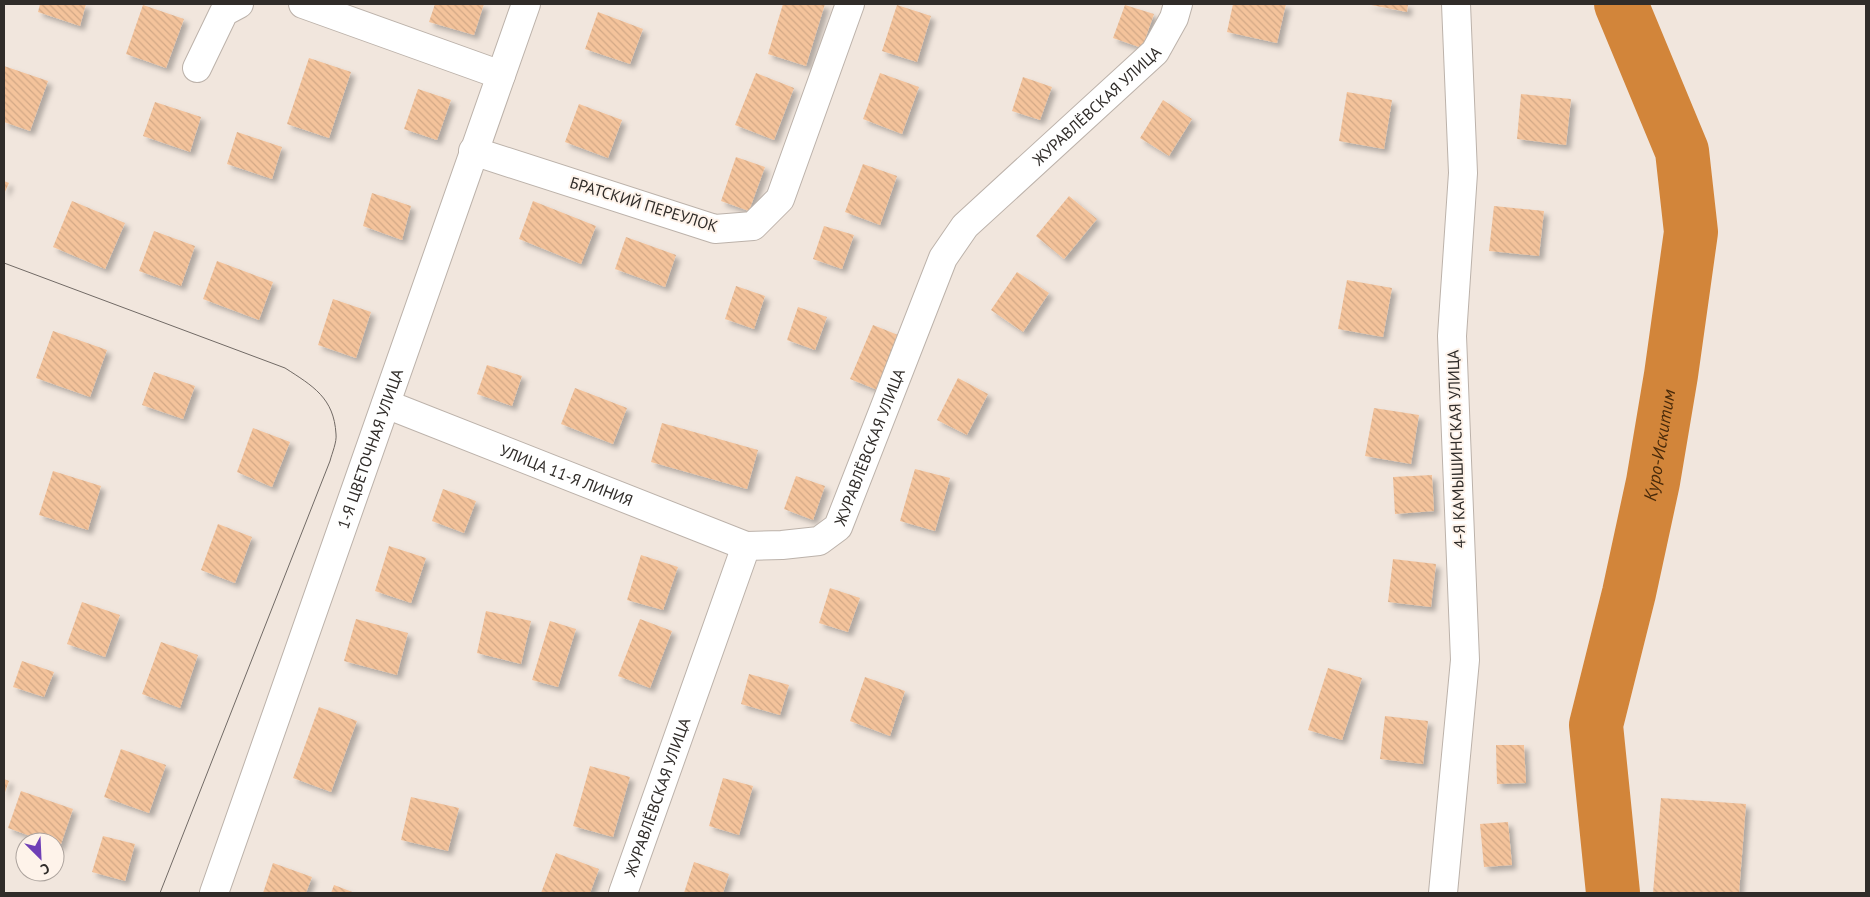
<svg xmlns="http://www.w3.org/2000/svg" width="1870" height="897" font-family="'PT Sans',sans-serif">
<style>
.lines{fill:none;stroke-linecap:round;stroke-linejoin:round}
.river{stroke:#d2853a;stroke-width:54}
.building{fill:url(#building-back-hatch);filter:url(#shadow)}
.minor-casing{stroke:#bcb2aa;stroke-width:30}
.minor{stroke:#fff;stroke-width:28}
.tram{stroke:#716a65;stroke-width:1}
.labels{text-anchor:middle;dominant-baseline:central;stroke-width:4;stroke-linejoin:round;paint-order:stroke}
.street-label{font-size:16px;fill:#302c29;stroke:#fef3ea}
.water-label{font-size:18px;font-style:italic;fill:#492a0a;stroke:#fef3ea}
</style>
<defs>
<pattern id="building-back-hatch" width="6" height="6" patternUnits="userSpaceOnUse" patternTransform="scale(1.25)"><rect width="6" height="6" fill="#f4c39b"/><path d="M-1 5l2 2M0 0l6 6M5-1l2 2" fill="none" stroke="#d2a886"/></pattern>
<filter id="shadow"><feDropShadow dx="4.5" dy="4.5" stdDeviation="2.5" flood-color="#0004"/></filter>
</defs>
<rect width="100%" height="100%" fill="#f1e6dd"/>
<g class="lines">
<!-- river -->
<path class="river" id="s1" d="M1613 893 1596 725 1629 593 1653 482 1671 375 1691 232 1682 151 1621 4"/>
</g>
<!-- building -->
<path class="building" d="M40 4H86L80 26 38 12Z
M435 4H484L474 35 429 22Z
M783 4H825L806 66 768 54Z
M1233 4H1286L1277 43 1227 32Z
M1366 4H1408L1407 12Z
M143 5 184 19 166 68 126 54Z
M897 5 931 16 917 62 882 51Z
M1125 5 1154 14 1142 48 1113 38Z
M598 12 643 29 630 64 585 49Z
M309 58 351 72 329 138 287 124Z
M4 66 48 81 30 131 4 122Z
M756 73 794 88 774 140 735 125Z
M880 73 919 87 902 134 863 119Z
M1023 77 1052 87 1040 120 1012 111Z
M418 89 451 100 437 140 404 129Z
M1347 92 1392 100 1384 149 1339 141Z
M1521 94 1571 99 1566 145 1517 139Z
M1163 100 1192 119 1169 156 1140 138Z
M155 102 201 117 190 152 143 136Z
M579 104 622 120 608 158 565 142Z
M237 132 282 147 272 179 227 164Z
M736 157 765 167 749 211 721 201Z
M863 164 897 176 880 225 845 212Z
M4 181 9 183 4 194Z
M372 193 411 206 402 240 363 226Z
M1069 196 1097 219 1064 259 1036 236Z
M72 201 125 223 105 269 53 247Z
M533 201 596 226 581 264 519 239Z
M1494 206 1544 211 1539 256 1489 251Z
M824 226 854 235 842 269 813 259Z
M154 231 195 246 181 286 139 271Z
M626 237 676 255 665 287 615 269Z
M217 261 273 282 259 320 203 299Z
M1017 272 1049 293 1023 332 991 310Z
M1347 280 1392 288 1383 337 1338 329Z
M736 286 765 296 754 329 725 319Z
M333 299 371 312 356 358 318 345Z
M798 307 827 317 815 350 787 340Z
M873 325 908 339 885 393 850 379Z
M53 331 107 350 90 397 36 378Z
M487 365 522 376 512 406 477 394Z
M154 372 195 386 183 419 142 405Z
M958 378 988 394 967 435 937 420Z
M575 388 627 408 613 444 561 424Z
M1374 408 1419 415 1411 464 1365 456Z
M662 423 758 450 747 489 651 462Z
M253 428 290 442 272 487 237 472Z
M915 469 950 478 935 531 900 521Z
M53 471 101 486 88 530 39 515Z
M1432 475 1434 511 1395 514 1393 477Z
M796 476 825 486 813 520 784 509Z
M443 489 476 501 464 533 432 521Z
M218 524 252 537 235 583 201 570Z
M389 546 426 558 411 603 375 591Z
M641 555 678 567 663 610 627 600Z
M1393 559 1436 564 1431 607 1388 602Z
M830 588 860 598 848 632 819 623Z
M82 602 120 615 105 657 67 644Z
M486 611 531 621 521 664 477 653Z
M356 619 408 633 397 675 344 661Z
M640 619 672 631 650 688 618 676Z
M550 621 576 629 558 687 532 680Z
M161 642 198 655 180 708 142 694Z
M22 661 54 672 44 697 13 687Z
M1328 668 1362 678 1342 740 1308 730Z
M749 674 789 685 780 715 741 704Z
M865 677 905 691 890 736 850 721Z
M319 707 357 721 331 792 293 778Z
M1385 716 1428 721 1423 764 1380 759Z
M1496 745H1524L1526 783 1497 784Z
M121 749 166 765 149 813 104 797Z
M590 766 630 777 613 837 573 826Z
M723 778 753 786 739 835 709 826Z
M4 779 9 781 4 795Z
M21 791 73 809 60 847 55 845V842H47L8 828Z
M411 797 459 808 448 851 401 840Z
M1661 798 1746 804 1739 893H1653Z
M1508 822 1512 865 1484 867 1480 824Z
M103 836 135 844 125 881 92 872Z
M556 853 599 869 590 893H541Z
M694 862 729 874 723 893H684Z
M273 863 312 877 306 893H263Z
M334 885 355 893H331Z"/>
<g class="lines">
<!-- minor casing -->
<g class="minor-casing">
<g id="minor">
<path d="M303 4 501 75"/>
<path d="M197 68 224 12 239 4"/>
<path d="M473 151 715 229 753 226 780 199 850 4"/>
<path id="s2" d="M386 404 746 546"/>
<path id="s3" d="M214 893 526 4"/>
<path id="s4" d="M623 893 746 546 782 545 819 541 838 527 943 258 965 226 1155 52 1174 18 1178 4"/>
<path d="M1443 893 1465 660 1452 336 1463 173 1456 4"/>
</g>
</g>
<!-- minor -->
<use href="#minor" class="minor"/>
<!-- tram -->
<path class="tram" d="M4 263 285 368C313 386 334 398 336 434 337 442 332 453 330 461L160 893"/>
</g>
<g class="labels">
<!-- street labels -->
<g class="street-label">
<text stroke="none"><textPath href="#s4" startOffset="971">ЖУРАВЛЁВСКАЯ УЛИЦА</textPath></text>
<text transform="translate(644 204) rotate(17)">БРАТСКИЙ ПЕРЕУЛОК</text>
<text stroke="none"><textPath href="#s4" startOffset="551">ЖУРАВЛЁВСКАЯ УЛИЦА</textPath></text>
<text stroke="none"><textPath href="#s3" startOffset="471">1-Я ЦВЕТОЧНАЯ УЛИЦА</textPath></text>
<text transform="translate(1456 449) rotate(-92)">4-Я КАМЫШИНСКАЯ УЛИЦА</text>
<text stroke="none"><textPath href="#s2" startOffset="194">УЛИЦА 11-Я ЛИНИЯ</textPath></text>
<text stroke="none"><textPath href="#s4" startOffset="102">ЖУРАВЛЁВСКАЯ УЛИЦА</textPath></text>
</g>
<!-- water labels -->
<g class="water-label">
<text stroke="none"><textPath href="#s1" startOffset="456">Куро-Искитим</textPath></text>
</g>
</g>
<!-- border -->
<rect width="1870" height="897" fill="none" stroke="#302c29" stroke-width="10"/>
<!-- north arrow -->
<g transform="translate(40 857) rotate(156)"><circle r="24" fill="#fef3ea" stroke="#aca39d"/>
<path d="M0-4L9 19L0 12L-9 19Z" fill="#6f3fb6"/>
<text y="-8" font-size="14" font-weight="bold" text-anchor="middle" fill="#302c29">С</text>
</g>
</svg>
